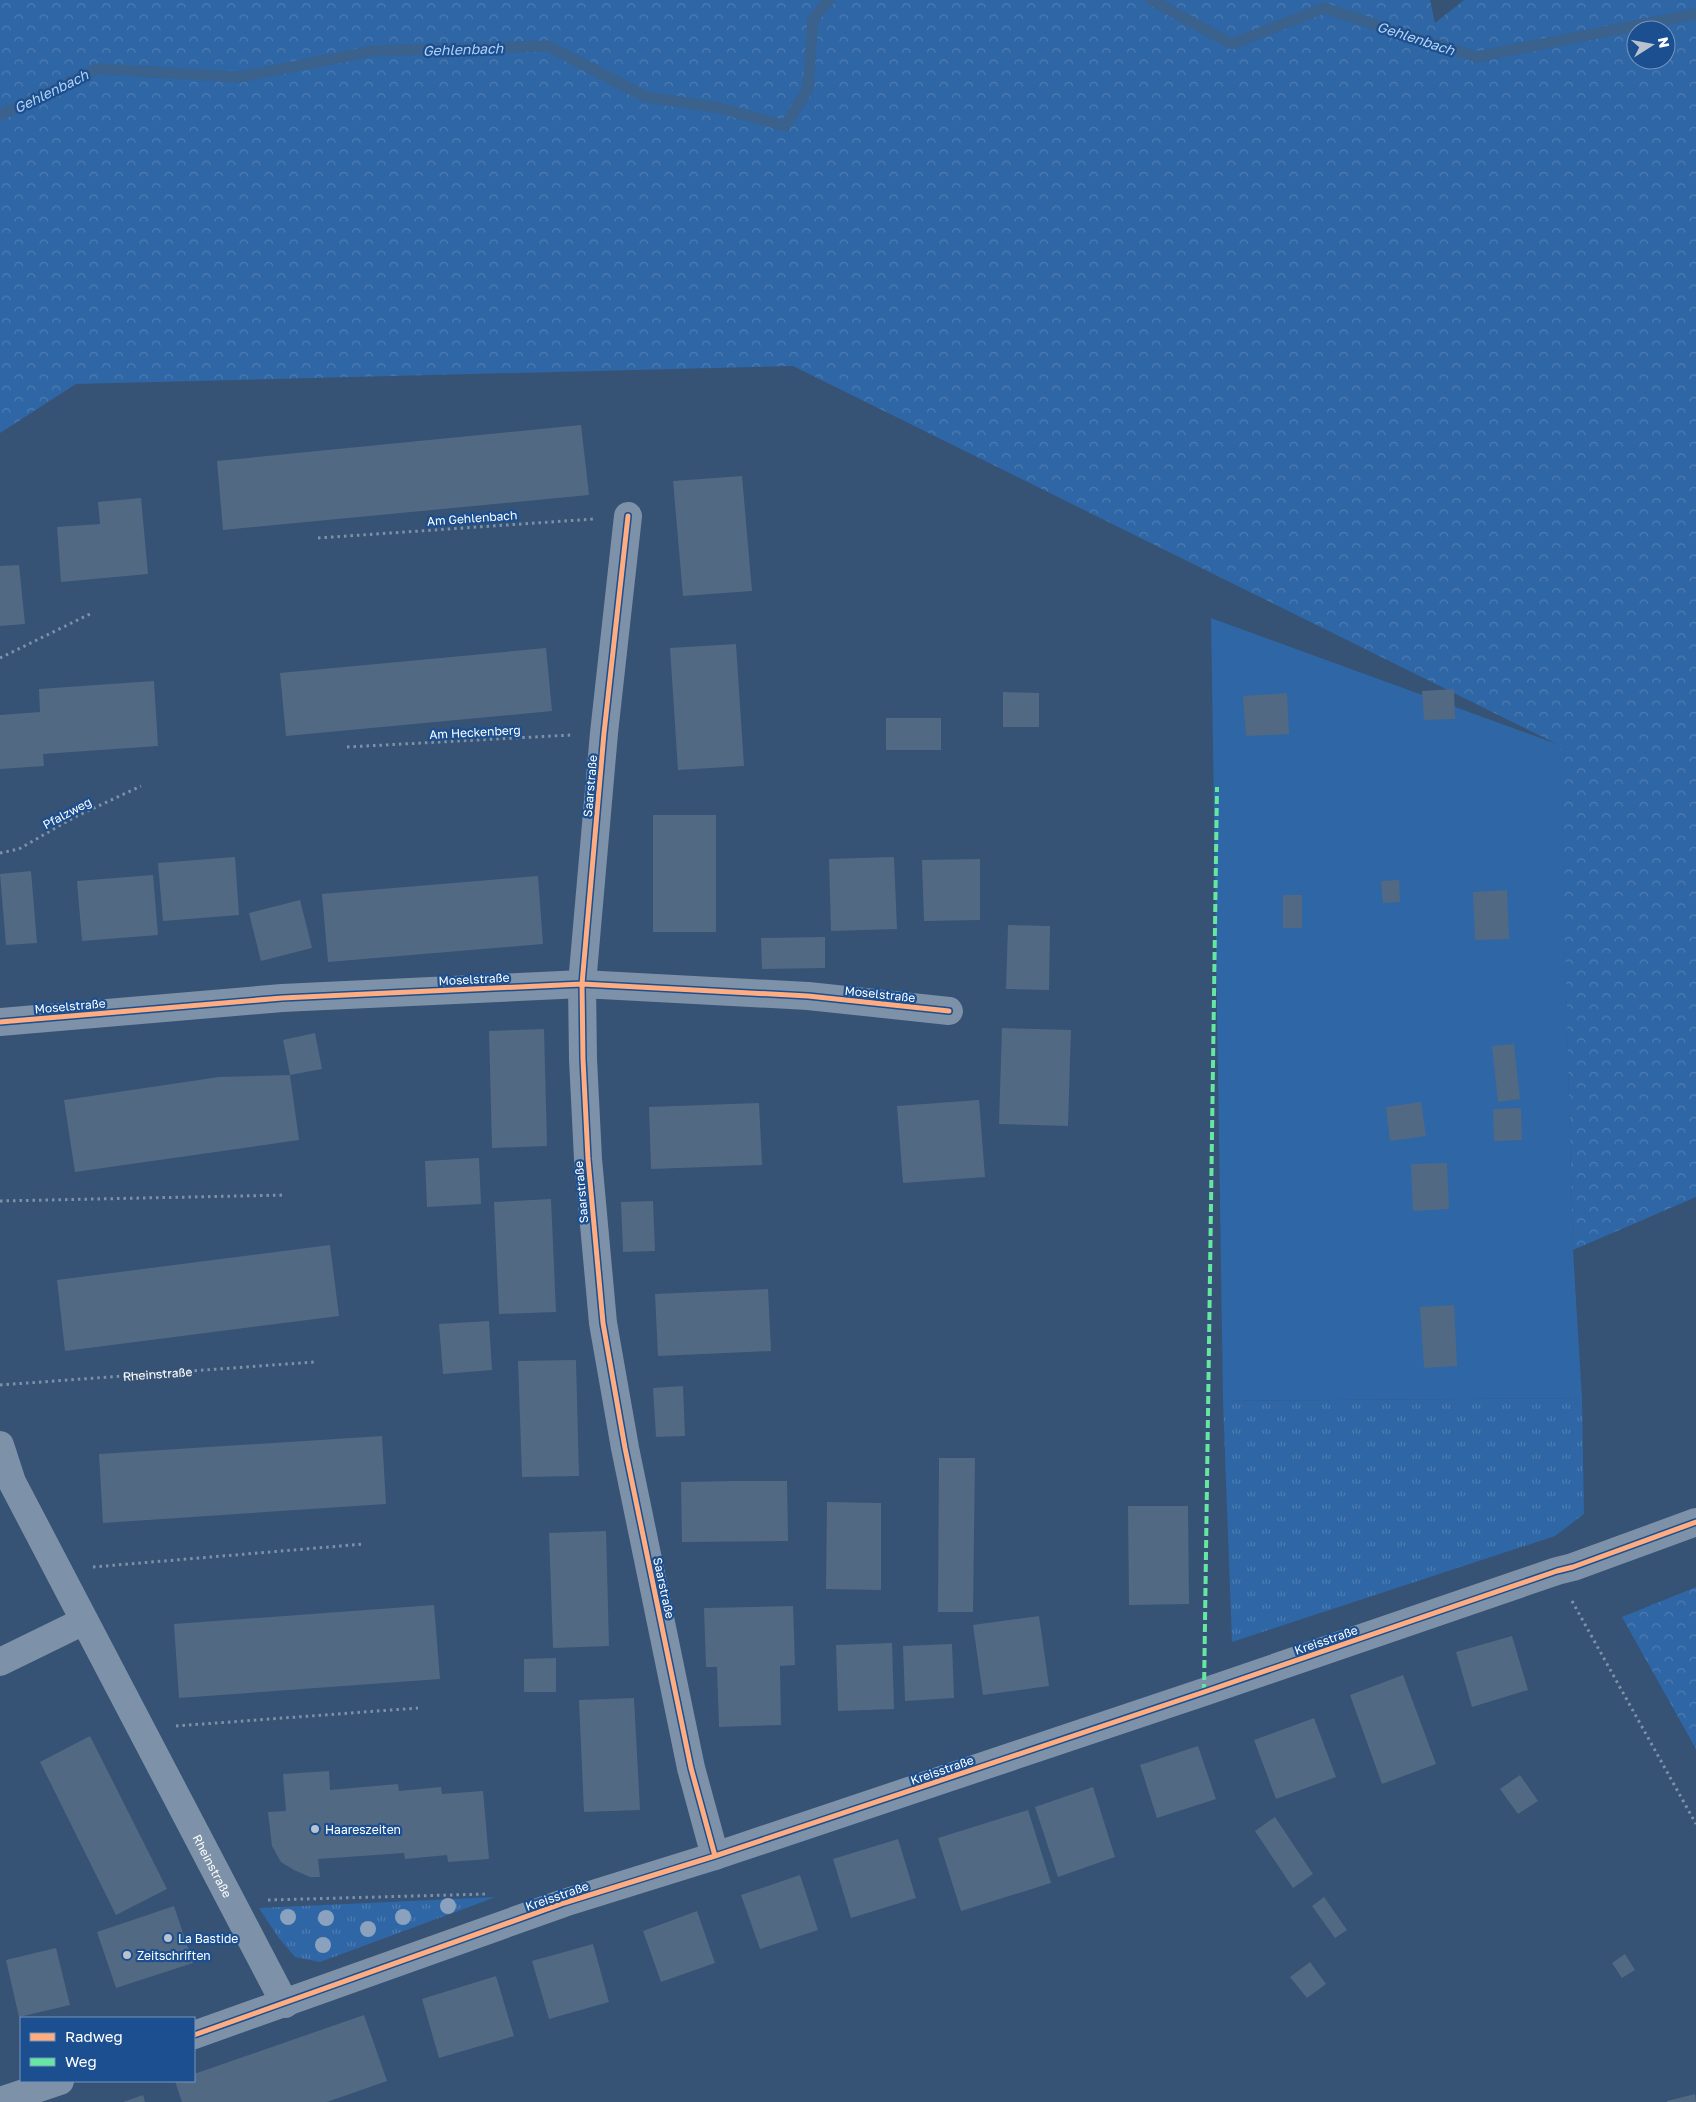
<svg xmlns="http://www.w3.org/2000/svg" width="1696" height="2102" font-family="'Golos Text',sans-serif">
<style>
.grass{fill:url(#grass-tufts)}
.forest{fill:url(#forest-crowns);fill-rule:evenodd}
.garden{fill:#2f66a5}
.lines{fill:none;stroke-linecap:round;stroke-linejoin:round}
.stream{stroke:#3b618d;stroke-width:11}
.building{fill:#526984}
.path{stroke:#7d92a8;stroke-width:3;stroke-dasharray:2.5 4;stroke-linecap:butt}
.minor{stroke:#7d92a8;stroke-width:28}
.quiet{stroke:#66e7a1;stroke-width:4;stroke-dasharray:8 4;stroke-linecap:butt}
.cycleway-casing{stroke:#1b4f8f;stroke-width:8}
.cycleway{stroke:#ffac80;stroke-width:5}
.tree{fill:#8aa2be}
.poi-dot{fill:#b9c2ce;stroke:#1b4f8f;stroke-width:2}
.labels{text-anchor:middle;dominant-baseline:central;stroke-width:4.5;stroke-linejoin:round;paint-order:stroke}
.street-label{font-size:12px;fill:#fff;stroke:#1b4f8f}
.poi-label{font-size:12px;fill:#fff;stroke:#1b4f8f;text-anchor:start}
.water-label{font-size:14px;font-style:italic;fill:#b5d3f5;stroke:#1b4f8f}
</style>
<defs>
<pattern id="grass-tufts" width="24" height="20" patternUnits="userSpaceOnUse" patternTransform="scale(1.25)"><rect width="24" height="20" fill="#2f66a5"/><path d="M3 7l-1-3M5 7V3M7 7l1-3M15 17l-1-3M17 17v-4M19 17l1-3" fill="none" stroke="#4e7db2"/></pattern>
<pattern id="forest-crowns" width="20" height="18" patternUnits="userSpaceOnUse" patternTransform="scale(1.25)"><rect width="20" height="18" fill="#2f66a5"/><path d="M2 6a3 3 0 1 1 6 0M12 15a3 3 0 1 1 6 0" fill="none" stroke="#4e7db2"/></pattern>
</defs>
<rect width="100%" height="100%" fill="#365274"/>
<!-- grass -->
<path class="grass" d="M1582 1398 1584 1514 1555 1536 1232 1642 1223 1401Z
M496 1897 320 1962 295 1957 278 1937 259 1908Z"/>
<!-- forest -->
<path class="forest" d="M0 0H1430L1435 23 1464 0H1696V1197L1573 1250 1559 745 793 366 76 384 0 433ZM1636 30H1666V60H1636Z
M1696 1587V1749L1622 1617Z"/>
<!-- garden -->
<path class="garden" d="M1211 618 1560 745 1573 1250 1582 1398 1223 1401Z"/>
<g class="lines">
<!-- stream -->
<path class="stream" d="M1151 0 1232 44 1324 8 1476 57 1696 14
M0 115 97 69 240 77 373 51 548 46 646 97 720 108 785 126 808 89 813 19 829 0"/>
</g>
<!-- building -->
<path class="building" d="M581 425 589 495 223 530 217 461Z
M742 476 752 591 683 596 673 481Z
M141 498 148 574 61 582 57 527 100 524 98 502Z
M19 565 25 624 0 626V566Z
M736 644 744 766 678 770 670 648Z
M546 648 552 711 286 736 280 673Z
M154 681 158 746 43 754 44 766 0 769V715L40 712 39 689Z
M1454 689 1455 719 1424 720 1422 691Z
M1003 692 1039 693V727H1003Z
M1287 693 1289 734 1246 736 1243 696Z
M886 718H941V750H886Z
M653 815H716V932H653Z
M235 857 239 915 163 921 158 863Z
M894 857 897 929 831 931 829 859Z
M980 859V920L924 921 922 860Z
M31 871 37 943 6 945 0 874Z
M153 875 158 935 82 941 77 881Z
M538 876 543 944 328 962 322 894Z
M1399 880 1400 902 1383 903 1381 881Z
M1507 890 1509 939 1475 940 1473 892Z
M1283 895H1302V928H1283Z
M300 900 312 948 261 961 249 913Z
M1008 925 1050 926 1049 990 1006 989Z
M825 937V968L762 969 761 938Z
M1002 1028 1071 1030 1068 1126 999 1124Z
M544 1029 547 1146 492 1148 489 1031Z
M315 1033 322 1069 290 1075 283 1040Z
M1514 1044 1520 1099 1498 1102 1492 1046Z
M290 1075 299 1140 75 1172 64 1100 219 1077Z
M979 1100 985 1177 903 1183 897 1106Z
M1421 1102 1426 1136 1390 1141 1386 1107Z
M759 1103 762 1165 651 1169 649 1107Z
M1521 1108 1522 1140 1494 1141 1493 1109Z
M479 1158 481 1204 427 1207 425 1161Z
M1447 1163 1449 1209 1413 1211 1411 1164Z
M551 1199 556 1312 499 1314 494 1202Z
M653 1201 655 1251 623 1252 621 1202Z
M330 1245 339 1316 65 1351 57 1280Z
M768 1289 771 1351 658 1356 655 1294Z
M1454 1305 1457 1366 1424 1368 1420 1307Z
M489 1321 492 1370 443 1374 439 1324Z
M576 1360 579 1476 522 1477 518 1361Z
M683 1386 685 1436 656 1437 653 1388Z
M382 1436 386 1504 103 1523 99 1454Z
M939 1458H975L973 1612H938Z
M734 1481H787L788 1541 682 1542 681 1482Z
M827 1502 881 1503V1590L826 1589Z
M1128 1506H1188L1189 1604 1129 1605Z
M606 1531 609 1646 553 1648 549 1533Z
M434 1605 440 1679 179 1698 174 1624Z
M793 1606 795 1665 780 1666 781 1725 719 1727 717 1667H706L704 1608Z
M1039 1616 1049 1686 983 1695 973 1625Z
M1512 1636 1528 1690 1472 1707 1456 1652Z
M892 1643 894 1709 838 1711 836 1645Z
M952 1644 954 1698 905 1701 903 1646Z
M556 1658V1692H524V1659Z
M1403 1675 1436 1764 1382 1784 1350 1695Z
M634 1698 640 1810 584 1812 579 1700Z
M1314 1718 1336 1777 1276 1799 1254 1740Z
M90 1736 167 1889 116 1915 40 1762Z
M1198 1746 1216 1799 1157 1818 1140 1765Z
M329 1771 330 1790 398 1784 399 1791 441 1787 442 1794 483 1791 489 1859 448 1862 447 1855 405 1859 404 1853 318 1859 320 1877H310L294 1870 281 1862 272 1846 268 1812 286 1811 283 1774Z
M1520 1775 1538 1801 1518 1814 1500 1789Z
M1093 1787 1115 1857 1058 1877 1035 1807Z
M1028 1810 1051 1883 961 1911 938 1838Z
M1275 1817 1313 1874 1293 1888 1255 1831Z
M898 1839 916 1898 851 1918 833 1859Z
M800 1875 818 1930 760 1949 741 1895Z
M1324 1897 1347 1930 1335 1938 1312 1906Z
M174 1906 193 1963 116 1988 97 1932Z
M697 1911 715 1963 661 1982 643 1931Z
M593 1944 609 2002 549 2019 532 1961Z
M56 1948 70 2005 19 2017 6 1960Z
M1625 1954 1635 1970 1622 1978 1612 1963Z
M1310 1962 1326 1984 1307 1998 1290 1977Z
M496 1976 514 2036 439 2058 422 1999Z
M364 2015 387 2081 327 2102H182L175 2081H194V2074Z
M1695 2094 1696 2102H1667V2101Z
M143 2095 145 2102H123Z"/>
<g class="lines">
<!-- path -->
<g class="path">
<path d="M318 538 594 519"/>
<path d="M0 658 92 613"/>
<path d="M347 747 571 735"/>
<path d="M0 853 19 849 73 818 141 786"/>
<path d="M0 1201 286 1195"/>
<path id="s1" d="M0 1385 314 1362"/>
<path d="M93 1567 364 1544"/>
<path d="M1572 1601 1696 1824"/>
<path d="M176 1726 418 1708"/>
<path d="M268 1900 487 1894"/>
</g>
<!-- minor -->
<g class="minor">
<path d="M628 516 604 733 582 984 583 1059 588 1159 603 1323 625 1448 691 1768 715 1856"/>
<path d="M0 1022 282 998 582 984 808 996 949 1011"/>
<path id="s2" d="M0 1445 12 1482 285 2004"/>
<path d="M0 1662 84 1621"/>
<path d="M194 2035 564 1903 715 1856 1204 1692 1557 1571 1573 1567 1696 1522"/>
<path d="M0 2101 60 2081"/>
</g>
<!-- quiet -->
<path class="quiet" d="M1204 1692 1217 787"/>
<!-- cycleway casing -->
<g class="cycleway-casing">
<path id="cycleway" d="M628 516 604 733 582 984 583 1059 588 1159 603 1323 625 1448 691 1768 715 1856
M0 1022 282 998 582 984 808 996 949 1011
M194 2035 564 1903 715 1856 1204 1692 1557 1571 1573 1567 1696 1522"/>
</g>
<!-- cycleway -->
<use href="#cycleway" class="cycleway"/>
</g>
<!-- trees -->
<g class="tree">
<circle cx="448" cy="1906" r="8"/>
<circle cx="288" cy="1917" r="8"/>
<circle cx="403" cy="1917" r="8"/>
<circle cx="326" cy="1918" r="8"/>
<circle cx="368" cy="1929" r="8"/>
<circle cx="323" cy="1945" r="8"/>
</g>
<!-- markers -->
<g class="poi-dot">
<circle cx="315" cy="1829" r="5"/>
<circle cx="168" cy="1938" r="5"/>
<circle cx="127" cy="1955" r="5"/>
</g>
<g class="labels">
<!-- street labels -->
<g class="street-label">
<text transform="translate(472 518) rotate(-4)">Am Gehlenbach</text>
<text transform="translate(475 732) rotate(-3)">Am Heckenberg</text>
<text transform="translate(590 786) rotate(-85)">Saarstraße</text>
<text transform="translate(67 813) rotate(-28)">Pfalzweg</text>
<text transform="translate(474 979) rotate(-3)">Moselstraße</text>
<text transform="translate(880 994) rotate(6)">Moselstraße</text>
<text transform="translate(70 1006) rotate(-5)">Moselstraße</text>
<text transform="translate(581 1192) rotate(-95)">Saarstraße</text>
<text stroke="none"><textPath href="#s1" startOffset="158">Rheinstraße</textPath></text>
<text transform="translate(664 1588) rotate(78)">Saarstraße</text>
<text transform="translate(1326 1640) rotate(-19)">Kreisstraße</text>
<text transform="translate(942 1770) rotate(-19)">Kreisstraße</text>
<text stroke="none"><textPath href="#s2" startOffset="472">Rheinstraße</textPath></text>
<text transform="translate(557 1896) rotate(-19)">Kreisstraße</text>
</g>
<!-- poi labels -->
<g class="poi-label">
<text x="325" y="1829">Haareszeiten</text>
<text x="178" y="1938">La Bastide</text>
<text x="137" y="1955">Zeitschriften</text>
</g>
<!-- water labels -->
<g class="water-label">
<text transform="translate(1416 38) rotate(18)">Gehlenbach</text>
<text transform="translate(463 49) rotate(-2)">Gehlenbach</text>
<text transform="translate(51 91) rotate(-26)">Gehlenbach</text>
</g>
</g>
<!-- legend -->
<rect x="20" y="2017" width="175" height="65" fill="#1b4f8f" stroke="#7695bc"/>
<rect x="30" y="2033" width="25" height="8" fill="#ffac80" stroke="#7695bc"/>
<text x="65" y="2042" font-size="15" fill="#ffffff">Radweg</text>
<rect x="30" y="2058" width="25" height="8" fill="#66e7a1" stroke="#7695bc"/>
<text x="65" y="2067" font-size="15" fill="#ffffff">Weg</text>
<!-- north arrow -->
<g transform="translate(1651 45) rotate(79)"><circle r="24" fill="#1b4f8f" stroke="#7695bc"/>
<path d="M0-4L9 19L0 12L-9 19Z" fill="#b9c2ce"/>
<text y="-8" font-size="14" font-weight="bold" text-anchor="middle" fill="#ffffff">N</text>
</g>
</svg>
